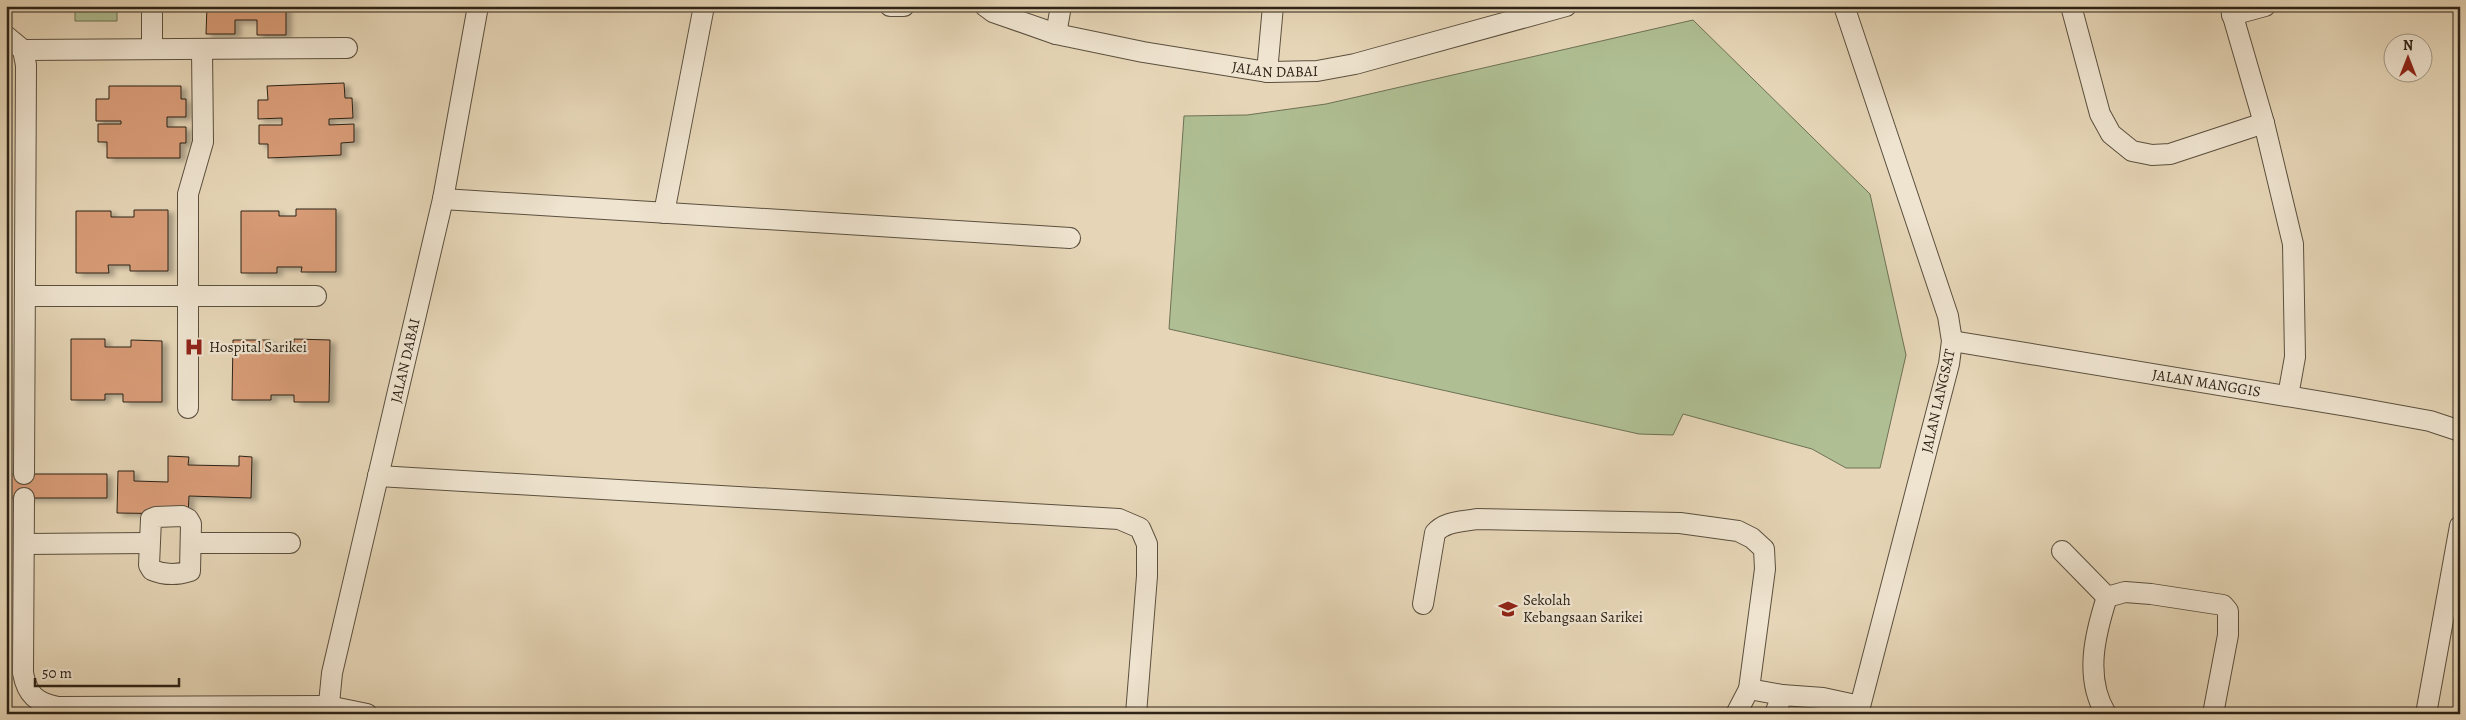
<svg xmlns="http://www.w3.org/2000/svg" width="2466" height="720" font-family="Alegreya,serif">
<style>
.green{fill:#afbf93;stroke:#6e7155}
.building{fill:#d89c77;stroke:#2d2317;filter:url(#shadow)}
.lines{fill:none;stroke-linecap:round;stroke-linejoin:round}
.minor-casing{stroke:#5b503f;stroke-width:22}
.minor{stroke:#efe4d0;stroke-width:20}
.labels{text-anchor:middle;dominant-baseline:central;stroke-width:4.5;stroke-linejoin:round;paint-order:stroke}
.street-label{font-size:15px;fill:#2d2317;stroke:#efe4d0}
.poi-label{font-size:15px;fill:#2d2317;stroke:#efe4d0;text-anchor:start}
</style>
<defs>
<filter id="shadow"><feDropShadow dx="5.5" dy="3" stdDeviation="2.5" flood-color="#0004"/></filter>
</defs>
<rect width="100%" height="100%" fill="#e6d6b7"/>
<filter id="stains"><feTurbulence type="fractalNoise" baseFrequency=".004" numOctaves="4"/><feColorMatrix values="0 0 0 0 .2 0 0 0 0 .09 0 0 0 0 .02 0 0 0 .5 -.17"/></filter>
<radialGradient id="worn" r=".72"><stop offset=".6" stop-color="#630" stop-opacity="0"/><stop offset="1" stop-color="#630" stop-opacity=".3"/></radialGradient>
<!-- green -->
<path class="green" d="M75 6H117V21H75Z
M1693 20 1870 194 1906 355 1880 468H1846L1812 449 1683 414 1673 435 1639 434 1169 329 1184 116 1247 115 1326 104Z"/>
<!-- building -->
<path class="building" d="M207 6H286V35H257V20H235V34H206Z
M344 83 345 98H352L353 118 329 119V125L354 124V142L341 143V155L268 158V144H259V125H282V118L258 119V100H268L267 86Z
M109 86H181V99H186V117H167V127H186V143H180V158H107V142H98V124H121V121H96V99H109Z
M296 209H336V272H301L302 267H277V273H241V211H279V216H296Z
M134 210H168V271H130V265H108L109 273H76V211H111V217H134Z
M71 339H105V347H131V340L162 341V402H123V394H105V400H71Z
M294 339 330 340 329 402H294V395H271V400H232L233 340H270V346L294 347Z
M168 456 189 457 188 465 239 466V456L252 457 251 498 189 496 188 514 117 513 118 471H134V481L168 482Z
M6 474H107V498H6Z"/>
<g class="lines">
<!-- minor casing -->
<g class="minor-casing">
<g id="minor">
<path d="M890 6H904"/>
<path id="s1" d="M985 6 993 12 1056 34 1143 52 1267 72 1317 71 1355 64 1566 6"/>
<path d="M1844 6 1948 316 1952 341 1949 364 1858 714"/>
<path d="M2071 6 2100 114 2111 134 2132 151 2152 155 2170 154 2264 123"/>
<path d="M2230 6 2264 123 2293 244 2295 357 2288 396"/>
<path d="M2232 15 2265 6"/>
<path d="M1056 34 1061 6"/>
<path d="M6 36 23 50 26 65 24 474"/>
<path d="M152 49V6"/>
<path d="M23 50 347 48"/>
<path d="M1267 72 1273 6"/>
<path d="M443 199 1070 238"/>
<path d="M664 213 704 6"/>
<path d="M25 296H316"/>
<path id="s2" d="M1952 341 2353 407 2430 421 2460 431"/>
<path d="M188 408V194L203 142 202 49"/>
<path d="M378 476 1119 519 1140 528 1147 544V576L1136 714"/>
<path d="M24 498 23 673C27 695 37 703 58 707L328 706 367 714"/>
<path d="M182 516 188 519 191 524 190 571C178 575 164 575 152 570L149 565 151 519 156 517Z"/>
<path d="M191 543H290"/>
<path d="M24 544 149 543"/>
<path d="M2062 551 2107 597"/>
<path d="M1423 604 1435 533C1445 521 1462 522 1477 519L1680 523 1738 531 1752 538 1764 549 1765 569 1749 689 1782 695"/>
<path id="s3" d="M328 714 332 673 443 199 478 6"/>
<path d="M1736 714 1749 689"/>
<path d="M1775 714 1782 695 1823 698 1860 706"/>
<path d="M2106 714C2084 678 2095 634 2107 597L2125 592 2151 594 2223 605 2228 611V635L2213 714"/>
<path d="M2426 714 2460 526"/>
</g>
</g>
<!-- minor -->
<use href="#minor" class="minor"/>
</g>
<!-- icons -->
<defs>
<g id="hospital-bare" transform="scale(1.5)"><path d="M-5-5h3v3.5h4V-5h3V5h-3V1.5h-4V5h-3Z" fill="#8f2418" stroke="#efe4d0" stroke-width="2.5" paint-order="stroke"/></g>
<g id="school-bare" transform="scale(1.5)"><path d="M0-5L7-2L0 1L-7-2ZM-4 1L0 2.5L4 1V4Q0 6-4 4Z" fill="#8f2418" stroke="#efe4d0" stroke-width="2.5" paint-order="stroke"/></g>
</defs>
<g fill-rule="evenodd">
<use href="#hospital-bare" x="194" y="347"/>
<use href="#school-bare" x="1508" y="609"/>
</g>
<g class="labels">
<!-- street labels -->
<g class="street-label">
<text stroke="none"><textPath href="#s1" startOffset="299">JALAN DABAI</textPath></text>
<text stroke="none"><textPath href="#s3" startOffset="362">JALAN DABAI</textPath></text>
<text stroke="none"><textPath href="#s2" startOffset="258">JALAN MANGGIS</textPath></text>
<text transform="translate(1938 401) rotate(-77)">JALAN LANGSAT</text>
</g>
<!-- poi labels -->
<g class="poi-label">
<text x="209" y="347">Hospital Sarikei</text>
<text x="1523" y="600">Sekolah<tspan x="1523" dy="17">Kebangsaan Sarikei</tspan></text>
</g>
</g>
<!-- margin -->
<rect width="2466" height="720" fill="none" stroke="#e6d6b7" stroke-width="25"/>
<rect x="8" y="8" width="2451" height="705" fill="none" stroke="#2d2317" stroke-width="2.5"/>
<rect x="12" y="12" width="2441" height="695" fill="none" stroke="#2d2317"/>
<!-- north arrow -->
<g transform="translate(2408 58)"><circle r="24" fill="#efe4d0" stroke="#a19786"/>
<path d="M0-4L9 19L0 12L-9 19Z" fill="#8f2418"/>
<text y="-8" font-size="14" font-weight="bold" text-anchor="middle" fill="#2d2317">N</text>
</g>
<!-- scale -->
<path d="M35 678v8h144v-8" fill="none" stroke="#2d2317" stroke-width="2.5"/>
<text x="42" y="678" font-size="15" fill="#2d2317" stroke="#efe4d0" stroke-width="4" paint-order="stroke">50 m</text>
<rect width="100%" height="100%" filter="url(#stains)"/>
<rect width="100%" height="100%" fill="url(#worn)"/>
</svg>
